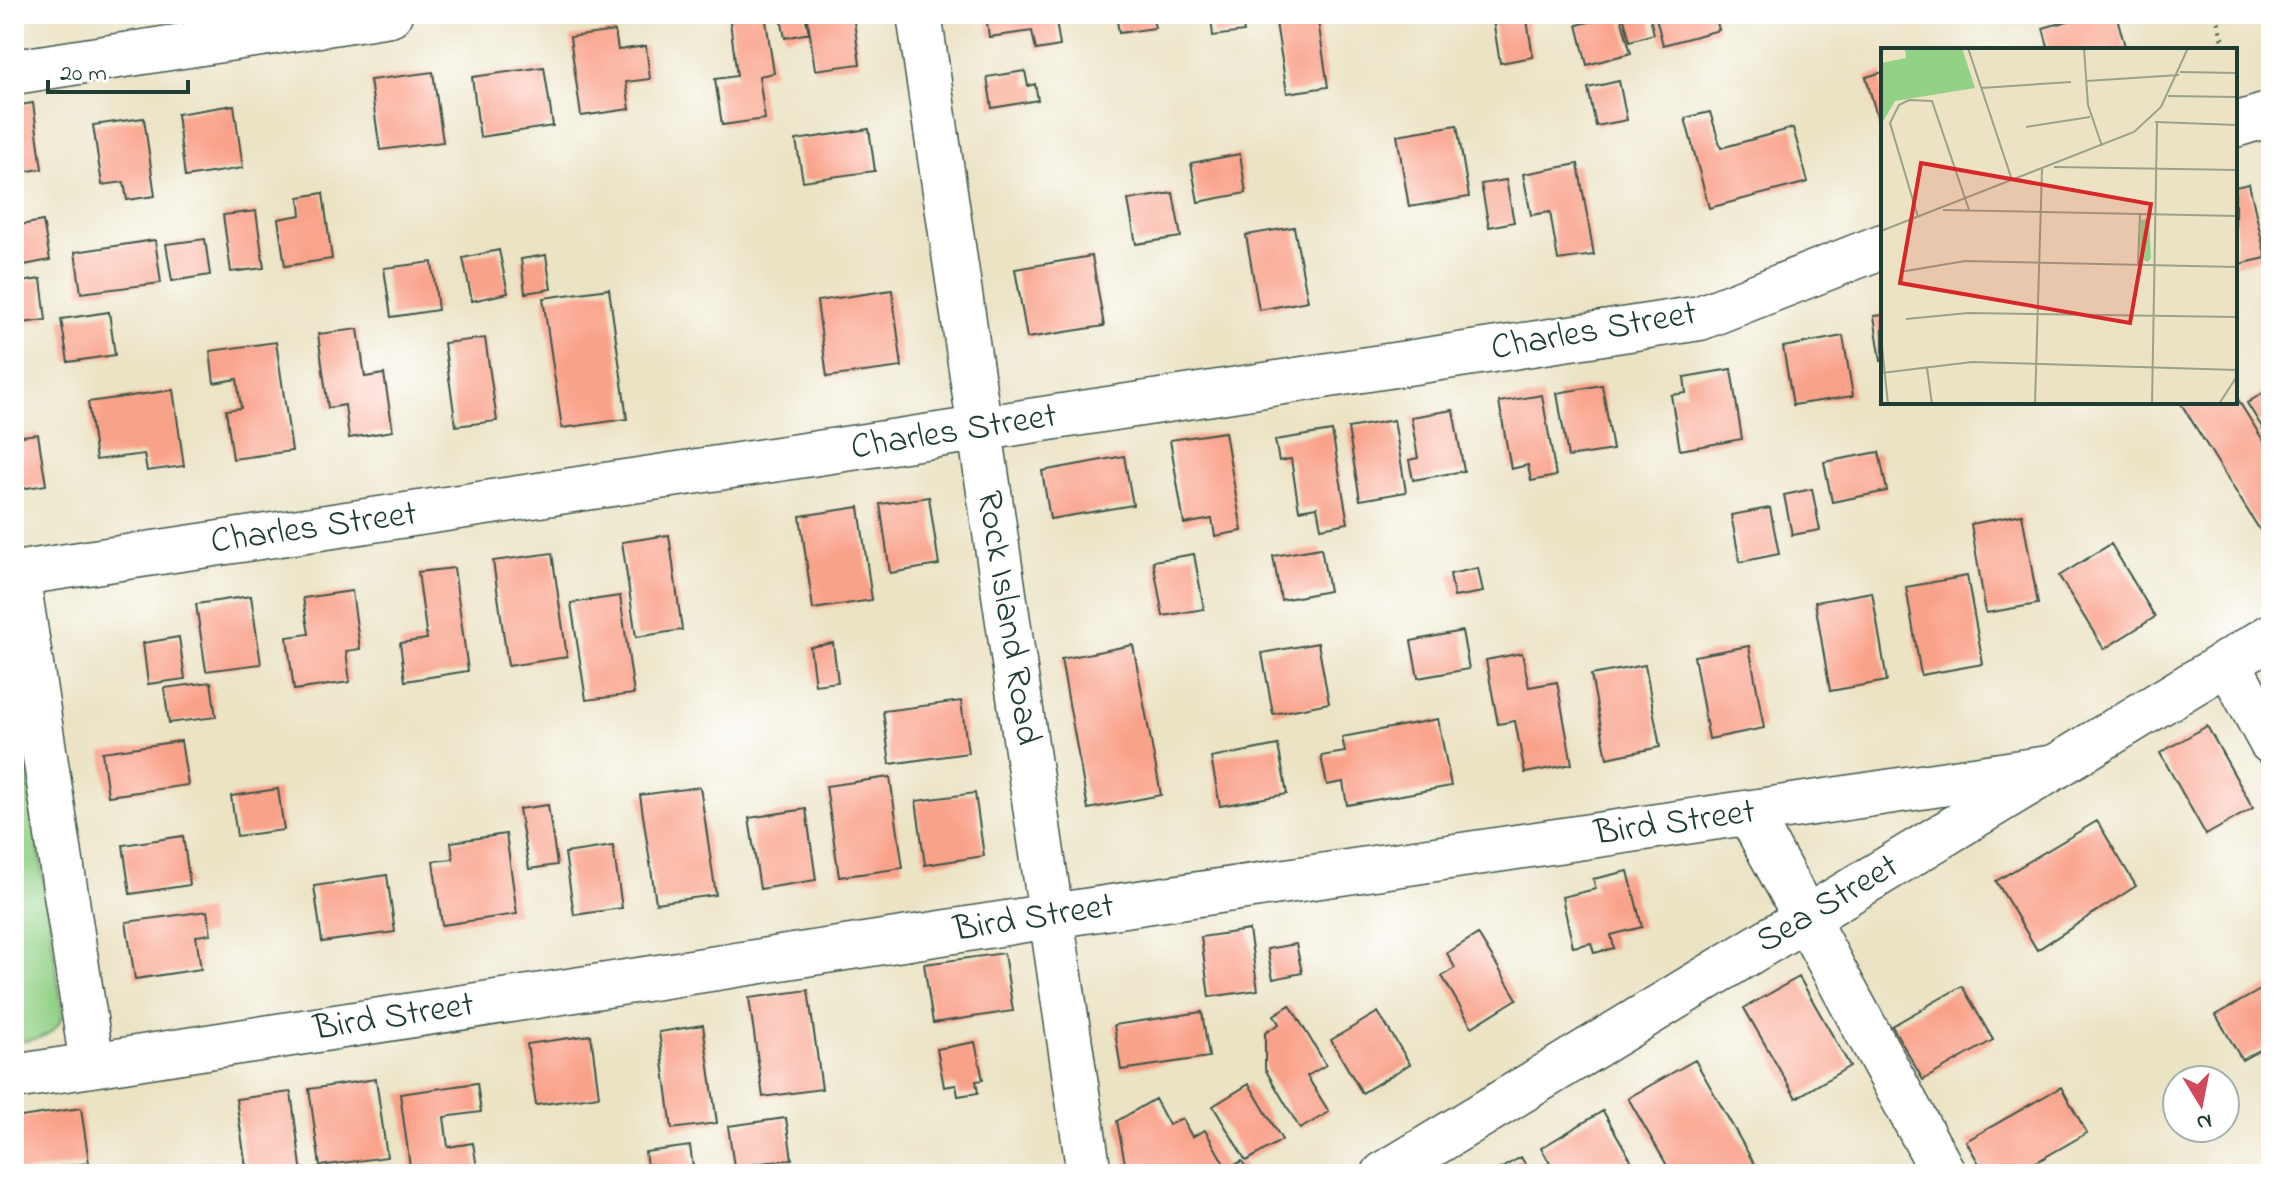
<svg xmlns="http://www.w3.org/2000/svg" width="2285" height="1188" font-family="'Indie Flower',sans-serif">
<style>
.green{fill:#93d187;stroke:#59875e;stroke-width:2}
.building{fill:#f9a28a}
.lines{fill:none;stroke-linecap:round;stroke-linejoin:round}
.street-casing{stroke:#3e564a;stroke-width:47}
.secondary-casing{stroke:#3e564a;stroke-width:47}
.path{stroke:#3e564a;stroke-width:5;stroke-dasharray:2 6;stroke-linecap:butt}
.street{stroke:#fff;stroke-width:44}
.secondary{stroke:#fff;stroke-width:44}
.labels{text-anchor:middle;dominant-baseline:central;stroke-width:6;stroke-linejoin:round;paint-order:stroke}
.street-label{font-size:36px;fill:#1f3d34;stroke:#fff}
.inset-road{fill:none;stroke:#99a18a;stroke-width:2}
.view{fill:#d62828;fill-opacity:0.15;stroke:#d62828;stroke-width:4}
.inset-edge{fill:none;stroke:#1f3d34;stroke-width:4}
</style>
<rect width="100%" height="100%" fill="#fff"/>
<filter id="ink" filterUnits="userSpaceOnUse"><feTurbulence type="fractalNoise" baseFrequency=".0125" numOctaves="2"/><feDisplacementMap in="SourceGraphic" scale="16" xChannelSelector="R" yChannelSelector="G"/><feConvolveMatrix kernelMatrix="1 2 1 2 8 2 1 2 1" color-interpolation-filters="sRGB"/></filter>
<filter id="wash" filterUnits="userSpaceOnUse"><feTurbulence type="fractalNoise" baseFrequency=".006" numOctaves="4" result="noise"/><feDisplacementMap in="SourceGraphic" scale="32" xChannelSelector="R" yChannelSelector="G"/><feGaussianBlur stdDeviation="1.8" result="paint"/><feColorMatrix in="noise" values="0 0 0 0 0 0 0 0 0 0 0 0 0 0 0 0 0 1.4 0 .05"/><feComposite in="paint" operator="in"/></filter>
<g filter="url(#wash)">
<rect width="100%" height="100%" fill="#ebe3c4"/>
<!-- green -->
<path class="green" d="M14 675 63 1016C53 1038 36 1039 14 1043Z"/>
<g id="blocks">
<!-- building -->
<path class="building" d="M729 14H765L774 73 759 76 765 119 722 125 715 79 737 76Z
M780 14H805L809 33 785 38Z
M807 14H853L860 64 815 70Z
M986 14H1055L1060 46 1036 50 1032 31 989 37Z
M1116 14H1152L1155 28 1119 33Z
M1174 14H1241L1244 32 1213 36 1211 18 1176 23Z
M1287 14H1317L1328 87 1287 93 1275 16Z
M1492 14H1526L1533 57 1500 63Z
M1620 14 1631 53 1587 65 1577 25Z
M1623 14H1649L1654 34 1630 41Z
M1655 14H1715L1719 30 1663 45Z
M2093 14H2116L2126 50H2049L2043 28Z
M615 31 618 50 646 46 650 79 626 82 630 109 581 116 570 37Z
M544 67 553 126 480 137 472 77Z
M1025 71 1028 86 1035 84 1038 100 992 108 987 77Z
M433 72 443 142 380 150 370 80Z
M1883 72V126L1880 127 1866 77Z
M1619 81 1627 120 1596 126 1588 88Z
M33 103 42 169 14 173V106Z
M234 105 243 168 185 177 177 114Z
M1710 112 1721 148 1793 128 1808 182 1709 208 1685 118Z
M144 118 155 196 127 200 124 182 102 185 93 125Z
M1457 125 1469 197 1409 207 1397 135Z
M869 129 875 171 803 181 796 140Z
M1240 154 1246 193 1198 202 1191 163Z
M1578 164 1594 255 1558 260 1550 212 1531 215 1523 174Z
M1506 180 1514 222 1489 227 1481 184Z
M2249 184 2266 258 2235 265V187Z
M323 193 332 259 285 266 278 219 301 215 299 197Z
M1173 193 1181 237 1136 244 1128 200Z
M256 211 264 268 231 272 223 215Z
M43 221 50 260 14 267V226Z
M1294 227 1308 301 1259 310 1246 235Z
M205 239 210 275 172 281 166 244Z
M155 240 161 283 81 293 75 252Z
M499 250 508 293 472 301 463 258Z
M546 255 551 289 525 293 521 259Z
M1092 256 1104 326 1027 338 1015 269Z
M432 262 438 310 391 317 384 268Z
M41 279 46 320 14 324V283Z
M609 289 627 419 562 428 543 298Z
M892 290 902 367 827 377 817 301Z
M109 312 115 355 68 362 61 319Z
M1883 315V361H1881L1874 316Z
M358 329 365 377 384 374 393 431 349 438 345 405 328 408 318 334Z
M1843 336 1853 396 1793 405 1783 347Z
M485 338 497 421 456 426 444 343Z
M276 342 292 451 233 459 226 410 241 408 237 379 214 383 210 351Z
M1731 369 1742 439 1680 450 1671 395 1686 393 1684 377Z
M1602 385 1613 450 1568 457 1557 393Z
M2271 388V442L2247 403Z
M173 390 184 466 147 471 144 454 96 460 88 402Z
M1542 395 1556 476 1531 481 1528 465 1511 469 1499 402Z
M2235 395 2271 453V548L2180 402H2235Z
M1453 410 1464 471 1413 480 1409 460 1418 458 1411 417Z
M1394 420 1406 492 1360 500 1348 428Z
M1332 431 1348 523 1321 528 1317 507 1299 510 1291 459 1279 461 1275 440Z
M1225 432 1242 531 1215 536 1212 519 1184 524 1170 440Z
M38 434 46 485 14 490V437Z
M1879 452 1887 491 1832 502 1824 462Z
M1124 456 1133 505 1050 519 1042 471Z
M1812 489 1820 530 1792 535 1784 495Z
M929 497 939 565 890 573 880 504Z
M859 507 872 600 813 609 800 516Z
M1770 508 1779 554 1740 562 1731 515Z
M2022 514 2038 604 1986 613 1971 524Z
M669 535 682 630 636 637 622 542Z
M2111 544 2155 617 2104 649 2059 576Z
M1321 548 1329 591 1281 600 1273 556Z
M552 553 567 657 508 666 493 561Z
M1194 554 1204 609 1163 616 1153 561Z
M454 568 468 671 405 681 400 643 427 639 418 572Z
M1478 568 1483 592 1454 597 1450 574Z
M1967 576 1983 664 1921 675 1906 587Z
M352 591 360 649 346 651 350 682 294 690 287 637 309 634 303 598Z
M1872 592 1887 681 1830 691 1815 602Z
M251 596 261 664 206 671 196 604Z
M620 596 634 694 586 700 571 603Z
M1462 631 1469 669 1418 678 1411 641Z
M179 637 185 679 148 684 143 643Z
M833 643 838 682 815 685 810 647Z
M1318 643 1329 703 1273 714 1262 653Z
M1133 645 1161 795 1088 809 1061 659Z
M1749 646 1764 728 1709 739 1694 656Z
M1522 653 1529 687 1557 682 1572 764 1525 773 1515 721 1498 724 1486 660Z
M1645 665 1660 747 1607 758 1591 675Z
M211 682 216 717 169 723 164 688Z
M961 701 968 753 890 764 883 711Z
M1438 719 1451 786 1347 805 1343 782 1327 785 1321 756 1345 752 1342 737Z
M2207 726 2253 808 2206 835 2160 753Z
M181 741 188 785 108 796 102 752Z
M1278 745 1287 794 1220 806 1211 758Z
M890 777 903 868 839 877 826 786Z
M700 787 716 895 656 903 640 795Z
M278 789 284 830 237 836 231 796Z
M975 793 984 856 925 865 916 801Z
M548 805 557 865 529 869 519 809Z
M806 809 816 880 760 889 749 818Z
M2097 821 2136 886 2037 950 1996 881Z
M506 834 517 914 442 925 433 861 453 859 451 842Z
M183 836 190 885 130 894 123 845Z
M613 846 622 908 574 915 565 853Z
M1628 871 1642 927 1611 935 1614 948 1594 953 1591 943 1573 947 1562 897 1596 889 1593 879Z
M387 875 395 932 322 942 314 886Z
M207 911 211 934 196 936 201 969 135 979 126 922Z
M1249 930 1258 990 1209 997 1201 937Z
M1478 934 1517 999 1472 1027 1442 976 1455 968 1447 953Z
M1296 944 1302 973 1273 979 1267 949Z
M1004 953 1013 1011 933 1023 924 964Z
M1799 977 1850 1066 1796 1098 1744 1008Z
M2271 984V1044L2242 1060 2216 1015Z
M1962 986 1993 1040 1923 1080 1892 1026Z
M808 990 822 1089 763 1097 749 998Z
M1290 1005 1326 1065 1307 1076 1329 1112 1300 1129 1265 1069V1033L1279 1024 1274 1015Z
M1202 1012 1209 1057 1121 1070 1114 1025Z
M1378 1012 1410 1064 1362 1093 1331 1040Z
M703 1025 717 1123 672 1129 659 1032Z
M591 1035 599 1096 536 1105 527 1044Z
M975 1042 983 1080 976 1081 978 1093 958 1096 956 1085 944 1087 937 1049Z
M1695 1060 1760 1174H1672L1628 1098Z
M376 1079 387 1157 320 1166 309 1089Z
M477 1083 481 1112 444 1117 448 1147 473 1143 478 1174H411L400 1094Z
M1249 1084 1282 1140 1246 1161 1213 1106Z
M2061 1087 2087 1133 2016 1174H1985L1966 1141Z
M291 1092 302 1174H247L236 1099Z
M1155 1099 1169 1125 1182 1118 1192 1137 1205 1130 1227 1169 1242 1161 1250 1174H1127L1117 1121Z
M81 1108 89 1163 14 1173V1118Z
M1603 1111 1639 1174H1556L1541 1148Z
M786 1118 792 1159 734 1167 728 1126Z
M690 1146 694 1174H648L645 1152Z
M1521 1157 1531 1174H1491Z"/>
</g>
</g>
<g filter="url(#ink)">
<use href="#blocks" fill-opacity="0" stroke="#3e564a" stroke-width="2"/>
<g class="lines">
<!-- street casing -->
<g class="street-casing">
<path id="street" d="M919 14 1089 1174
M14 72 390 14
M2235 125 2271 114
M17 573 92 1065
M14 574 978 429 1700 318 1883 246
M2228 662 2271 742
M1749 813 1944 1174
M14 1077 1051 916 2055 767"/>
</g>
<!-- secondary casing -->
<g class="secondary-casing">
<path id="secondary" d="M1384 1174 2271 636"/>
</g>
<!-- path -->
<path class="path" d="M2216 14 2226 50"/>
<!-- street -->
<use href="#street" class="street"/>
<!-- secondary -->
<use href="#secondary" class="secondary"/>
</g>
</g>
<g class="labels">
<!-- street labels -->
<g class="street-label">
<text transform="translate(1594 332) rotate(-10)">Charles Street</text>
<text transform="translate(954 433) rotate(-9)">Charles Street</text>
<text transform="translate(314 529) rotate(-8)">Charles Street</text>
<text transform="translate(1007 618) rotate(81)">Rock Island Road</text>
<text transform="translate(1675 824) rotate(-8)">Bird Street</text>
<text transform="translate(1828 905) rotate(-31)">Sea Street</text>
<text transform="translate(1034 919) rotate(-9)">Bird Street</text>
<text transform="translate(394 1018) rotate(-9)">Bird Street</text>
</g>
</g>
<!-- overview -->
<g transform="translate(1881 48)">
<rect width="356" height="356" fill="#ebe3c4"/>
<path d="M24 0H81L94 40 14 53 0 77V15L25 10ZM268 170 270 210 267 214 259 210 260 172Z" fill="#93d187"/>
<path class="inset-road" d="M87 0 131 132M203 0 207 57 221 98M299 24 356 25M205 33 298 27M100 40 190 34M287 48 356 49M274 74 356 77M145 79 209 69M173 119 356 122M62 162 356 168M37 169 9 75 18 57 28 52 51 53 88 162M0 183 253 84 280 59 307 0M257 217 259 166M19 224 84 213 356 219M25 271 87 265 356 269M0 289 7 356M46 320 51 356M0 325 91 314 356 322M154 356 161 121M271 356 276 75M338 356 356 328"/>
<path class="view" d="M40 115 270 156 249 275 19 235Z"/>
<rect width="356" height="356" class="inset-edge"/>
</g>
<!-- margin -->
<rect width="2285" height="1188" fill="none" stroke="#fff" stroke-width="48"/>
<!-- north arrow -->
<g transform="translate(2201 1104) rotate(170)"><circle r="38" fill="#ffffff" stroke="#a5b1ae" stroke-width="2"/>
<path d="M0-6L14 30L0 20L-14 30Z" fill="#d1495b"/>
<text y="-12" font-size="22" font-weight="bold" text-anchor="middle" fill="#1f3d34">N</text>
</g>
<!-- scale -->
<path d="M48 80v12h140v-12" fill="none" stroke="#1f3d34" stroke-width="4"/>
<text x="60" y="80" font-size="24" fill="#1f3d34" stroke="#ffffff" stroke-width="6" paint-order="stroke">20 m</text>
</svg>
